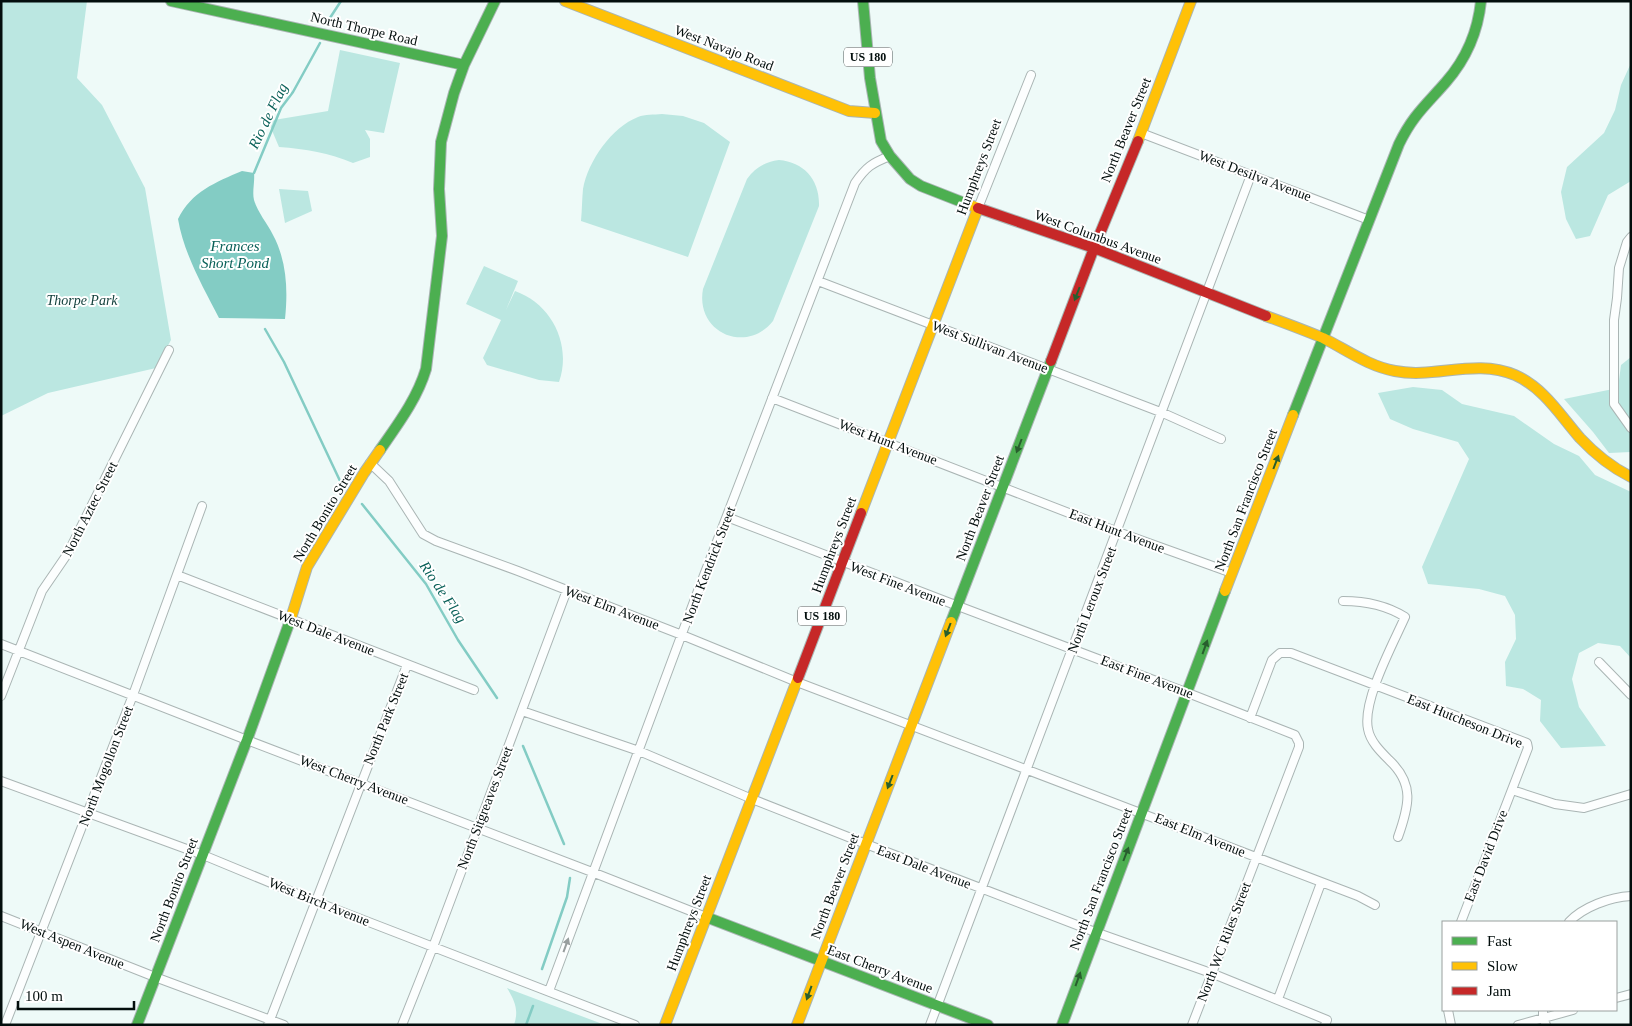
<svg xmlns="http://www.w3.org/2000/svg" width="1632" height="1026" font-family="Georgia,serif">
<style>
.green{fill:#bbe7e1}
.water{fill:#83ccc4}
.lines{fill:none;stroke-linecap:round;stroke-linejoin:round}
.stream{stroke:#83ccc4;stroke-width:2.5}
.street-casing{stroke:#aab5b4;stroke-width:10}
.fast-casing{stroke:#aab5b4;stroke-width:12}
.slow-casing{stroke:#aab5b4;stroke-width:12}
.jam-casing{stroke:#aab5b4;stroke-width:12}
.street{stroke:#fcfefe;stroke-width:8}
.fast{stroke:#4caf50;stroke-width:10}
.slow{stroke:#ffc107;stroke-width:10}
.jam{stroke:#c62828;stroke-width:10}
.oneway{fill:#285e2e}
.oneway2{fill:#989e9e}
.labels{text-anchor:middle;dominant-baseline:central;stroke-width:4;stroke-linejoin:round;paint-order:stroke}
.shield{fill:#fff;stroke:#4f5656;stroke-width:1}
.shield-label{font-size:12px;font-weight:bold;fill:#030e0d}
.street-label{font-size:14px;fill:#030e0d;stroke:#fff}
.park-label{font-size:14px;font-style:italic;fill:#15423e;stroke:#fff}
.water-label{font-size:15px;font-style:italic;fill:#096058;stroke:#fff}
</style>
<rect width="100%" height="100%" fill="#eefaf8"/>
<!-- green -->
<path class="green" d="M1 1H87L77 78 102 105 145 188 171 340 156 368 48 393 1 416Z
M340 50 400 63 384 133 365 130 370 139V157L353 163C329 153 306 149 279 147L268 121 328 111Z
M1631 63V181L1608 195 1590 236 1576 239 1566 219 1561 192 1567 167 1604 133 1615 110 1621 85Z
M662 114 683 116 704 123 730 142 688 257 581 221C582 210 582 199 583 189 588 161 612 127 638 117 645 114 654 115 662 114Z
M779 160C804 162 820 180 819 206L773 321C746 355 695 332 703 289L747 179C755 168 764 162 779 160Z
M279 189 308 191 312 211 285 223Z
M484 266 518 281 506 310 515 291C552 304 572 345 559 382L539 380 487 365 483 358 501 320 466 304Z
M1631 357V452L1609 453 1593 432 1564 399 1618 388 1621 365Z
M1413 387 1442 390 1462 404 1514 416 1554 444 1579 456 1595 475 1631 492V658L1620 646 1598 643 1579 653 1572 679 1579 707 1606 746 1561 748 1540 721 1541 700 1523 689 1506 686 1505 662 1516 639 1515 615 1505 596 1479 589 1428 584 1422 567 1469 459 1458 442 1413 429 1390 419 1378 393Z
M507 988 605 1025H514C519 1010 515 1001 507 988Z"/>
<!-- water -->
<path class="water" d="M242 171 254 173C255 182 252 192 254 200 258 213 267 223 273 235 287 261 288 291 285 319L219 318C203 287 184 254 178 219 191 192 216 182 242 171Z"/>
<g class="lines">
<!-- stream -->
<path class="stream" d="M326 24 341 1
M254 173 281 108 293 92 320 43
M265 329 284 362 341 483
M362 504 426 584 458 640 497 698
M523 746 564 844
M542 969 567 897 570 878
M526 1025 533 1006"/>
<!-- street casing -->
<g class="street-casing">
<path id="street" d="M1141 133 1369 220
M978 208 1031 75
M1631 237 1627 242 1619 268 1617 298 1614 320V404L1631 428
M818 281 1163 413 1221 439
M772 398 1118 532 1232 573
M370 463 389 481 423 534 436 541 518 571 682 635 797 682 1358 896 1375 905
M727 517 958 606 1188 693 1295 735 1299 743V747L1192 1025
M177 575 474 690
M1343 601C1364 601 1386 605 1405 617 1393 644 1362 701 1368 729 1370 741 1380 751 1389 760 1415 784 1409 806 1398 837
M1 644 247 740 592 872 706 917
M1599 662 1631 695
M1 696 42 591 68 553 169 350
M522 711 639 751 752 799 866 844 1095 932 1211 973 1327 1020 1325 1025
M1250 718 1272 660 1280 653H1291L1527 743 1528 748 1461 922
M1 781 203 855 317 902 635 1025
M1512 790 1555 804 1584 808 1631 794
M1 916 155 977 284 1025
M1569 922C1583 907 1610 897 1631 896
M549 991 696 596 855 183C866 167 872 163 890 156
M1616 998 1631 994
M1278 999 1321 883
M1448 1010 1451 1025
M1543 1010V1018L1546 1025
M5 1025 133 695 202 506
M268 1025 407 665
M402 1025 433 947 567 590
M930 1025 1251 175
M1518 1025 1573 1010"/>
</g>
<!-- fast casing -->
<g class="fast-casing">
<path id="fast" d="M171 1 464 65
M863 1 870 78 881 141 890 156 910 179 921 186 967 204
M1293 415 1399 144C1413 115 1426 105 1446 82 1466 59 1478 31 1481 1
M380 450C398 424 417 399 426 369L442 236 439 189 441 142 454 93 464 65 495 1
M951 622 1051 361
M706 917 988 1025
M137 1025 247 740 291 618
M1062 1025 1225 591"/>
</g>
<!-- slow casing -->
<g class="slow-casing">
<path id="slow" d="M565 1 849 111 875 113
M1138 141 1191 1
M1266 316C1285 323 1304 330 1323 338 1347 350 1368 366 1395 371 1435 379 1475 358 1515 375 1544 388 1560 415 1580 438 1595 454 1611 467 1631 477
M861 513 978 208 967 204
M1225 591 1293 415
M291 618 307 567 364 473 380 450
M665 1025 798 678
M797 1025 951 622"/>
</g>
<!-- jam casing -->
<g class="jam-casing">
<path id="jam" d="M978 208 1094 248 1266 316
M1051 361 1094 248 1138 141
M798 678 861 513"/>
</g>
<!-- street -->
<use href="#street" class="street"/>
<!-- fast -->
<use href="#fast" class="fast"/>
<!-- slow -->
<use href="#slow" class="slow"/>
<!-- jam -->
<use href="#jam" class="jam"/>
</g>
<!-- one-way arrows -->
<defs><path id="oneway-solid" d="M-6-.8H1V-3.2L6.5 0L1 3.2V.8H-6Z" transform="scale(1.25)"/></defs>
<g class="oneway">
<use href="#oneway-solid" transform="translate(1077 294) rotate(111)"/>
<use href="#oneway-solid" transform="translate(1019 446) rotate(111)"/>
<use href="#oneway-solid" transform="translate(1276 462) rotate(-69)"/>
<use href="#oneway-solid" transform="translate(948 630) rotate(111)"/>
<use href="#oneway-solid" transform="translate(1205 647) rotate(-70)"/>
<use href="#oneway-solid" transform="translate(890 782) rotate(111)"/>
<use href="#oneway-solid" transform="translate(1126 854) rotate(-69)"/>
<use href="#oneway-solid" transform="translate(1078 979) rotate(-70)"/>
<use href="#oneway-solid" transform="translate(809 993) rotate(110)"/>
</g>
<use class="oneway2" href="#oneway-solid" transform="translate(566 945) rotate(-70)"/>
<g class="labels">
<!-- shield labels -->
<g class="shield">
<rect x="844" y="47.5" width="48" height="19" rx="4"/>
<rect x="798" y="606.5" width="48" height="19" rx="4"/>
</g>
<g class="shield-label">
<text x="868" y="57">US 180</text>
<text x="822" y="616">US 180</text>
</g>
<!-- street labels -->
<g class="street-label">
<text transform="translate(364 29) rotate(13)">North Thorpe Road</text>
<text transform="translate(724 48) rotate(21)">West Navajo Road</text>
<text transform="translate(1126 130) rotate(-68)">North Beaver Street</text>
<text transform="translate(979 167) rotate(-69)">Humphreys Street</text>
<text transform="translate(1255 176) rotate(21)">West Desilva Avenue</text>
<text transform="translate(1098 237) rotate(20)">West Columbus Avenue</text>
<text transform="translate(990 347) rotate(21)">West Sullivan Avenue</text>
<text transform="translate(888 442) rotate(21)">West Hunt Avenue</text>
<text transform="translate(1246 500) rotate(-69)">North San Francisco Street</text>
<text transform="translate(980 508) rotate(-69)">North Beaver Street</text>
<text transform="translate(90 509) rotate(-63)">North Aztec Street</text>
<text transform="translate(325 513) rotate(-59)">North Bonito Street</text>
<text transform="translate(1117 531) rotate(21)">East Hunt Avenue</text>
<text transform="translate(834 545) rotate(-69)">Humphreys Street</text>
<text transform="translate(709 565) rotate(-69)">North Kendrick Street</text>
<text transform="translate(898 584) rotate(21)">West Fine Avenue</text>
<text transform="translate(1092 600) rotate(-69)">North Leroux Street</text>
<text transform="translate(612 608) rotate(21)">West Elm Avenue</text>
<text transform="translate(326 633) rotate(21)">West Dale Avenue</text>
<text transform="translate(1147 677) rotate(21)">East Fine Avenue</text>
<text transform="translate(386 719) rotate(-68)">North Park Street</text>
<text transform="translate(1465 721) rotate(22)">East Hutcheson Drive</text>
<text transform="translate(106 766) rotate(-69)">North Mogollon Street</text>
<text transform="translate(354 780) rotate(21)">West Cherry Avenue</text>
<text transform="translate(485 808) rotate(-69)">North Sitgreaves Street</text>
<text transform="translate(1200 835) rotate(22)">East Elm Avenue</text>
<text transform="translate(1486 856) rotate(-69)">East David Drive</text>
<text transform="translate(924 867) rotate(21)">East Dale Avenue</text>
<text transform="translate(1101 879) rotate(-69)">North San Francisco Street</text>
<text transform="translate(835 886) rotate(-69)">North Beaver Street</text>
<text transform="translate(174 890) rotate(-69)">North Bonito Street</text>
<text transform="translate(319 902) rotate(22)">West Birch Avenue</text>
<text transform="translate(689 923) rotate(-69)">Humphreys Street</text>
<text transform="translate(1224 942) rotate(-69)">North WC Riles Street</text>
<text transform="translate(72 944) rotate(22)">West Aspen Avenue</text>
<text transform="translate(880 969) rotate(21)">East Cherry Avenue</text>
</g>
<!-- park labels -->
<g class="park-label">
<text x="82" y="300">Thorpe Park</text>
</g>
<!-- water labels -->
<g class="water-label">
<text transform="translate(268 116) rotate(-64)">Rio de Flag</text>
<text x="235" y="246">Frances<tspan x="235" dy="17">Short Pond</tspan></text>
<text transform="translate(443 592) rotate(56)">Rio de Flag</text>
</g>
</g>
<!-- border -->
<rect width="1632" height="1026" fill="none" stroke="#030e0d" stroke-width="5"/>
<!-- legend -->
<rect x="1442" y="921" width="175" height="90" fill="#ffffff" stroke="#9a9f9e"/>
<rect x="1452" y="937" width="25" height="8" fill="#4caf50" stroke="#9a9f9e"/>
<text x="1487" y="946" font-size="15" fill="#030e0d">Fast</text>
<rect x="1452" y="962" width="25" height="8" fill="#ffc107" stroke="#9a9f9e"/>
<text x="1487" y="971" font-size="15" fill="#030e0d">Slow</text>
<rect x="1452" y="987" width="25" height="8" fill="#c62828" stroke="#9a9f9e"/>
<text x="1487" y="996" font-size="15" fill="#030e0d">Jam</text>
<!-- scale -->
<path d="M18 1001v8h116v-8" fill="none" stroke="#030e0d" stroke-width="2.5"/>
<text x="25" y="1001" font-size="15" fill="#030e0d" stroke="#ffffff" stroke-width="4" paint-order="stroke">100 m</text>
</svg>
